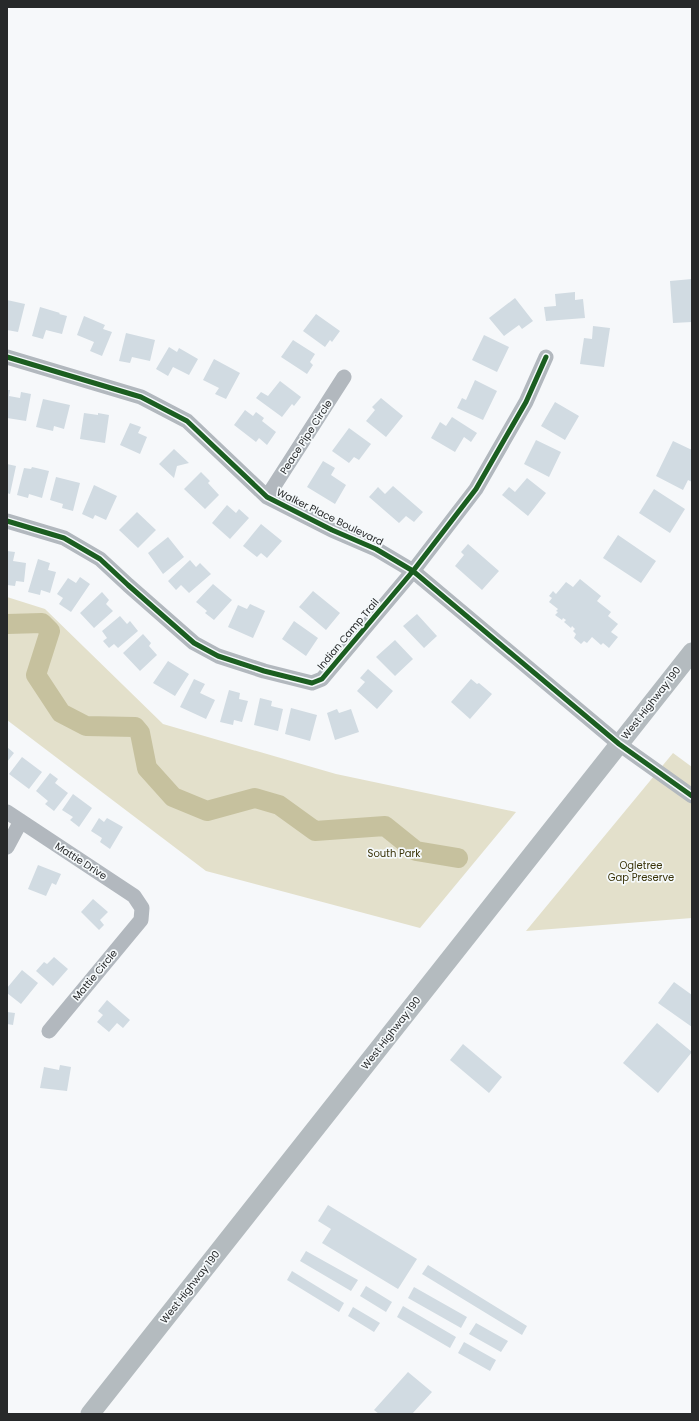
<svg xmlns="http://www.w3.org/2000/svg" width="699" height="1421" font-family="Poppins,sans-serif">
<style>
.green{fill:#e3e0cb}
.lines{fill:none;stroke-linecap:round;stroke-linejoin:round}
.river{stroke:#c6c19e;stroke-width:20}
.building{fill:#d1dbe2}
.minor{stroke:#b2b8be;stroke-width:15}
.major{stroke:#b4bbbf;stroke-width:19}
.cycleway-casing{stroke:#f5f9fb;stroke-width:8}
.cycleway{stroke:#1b5e20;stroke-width:5}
.labels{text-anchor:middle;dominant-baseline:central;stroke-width:3.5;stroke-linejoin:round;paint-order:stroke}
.street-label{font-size:10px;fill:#27292a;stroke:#f5f9fb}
.park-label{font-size:10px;fill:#383207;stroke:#f5f9fb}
</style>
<rect width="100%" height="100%" fill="#f6f8fa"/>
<!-- green -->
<path class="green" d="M7 597 45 609 163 724 336 774 516 812 420 928 206 871 7 720Z
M673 753 692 767V918L526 931Z"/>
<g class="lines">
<!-- river -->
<path class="river" d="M7 624 42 623 50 631 36 675 61 713 86 726 135 727 140 733 147 768 173 797 207 811 255 798 279 805 315 831 385 826 416 851 458 858"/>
</g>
<!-- building -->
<path class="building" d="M692 279V322L673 323 670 281Z
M575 292V300L583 299 585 318 546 321 544 307 556 306 555 294Z
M515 298 533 321 522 329 519 325 504 336 489 318Z
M7 300 25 304 18 332 7 330Z
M40 307 60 313 59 314 67 316 62 334 46 330 43 339 32 336Z
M316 314 340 331 332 342 330 340 325 347 303 331Z
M84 316 105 325 103 329 112 332 102 356 90 351 94 342 77 335Z
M593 326 610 328 604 367 580 364 584 338 592 339Z
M126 333 155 340 150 361 132 357 130 363 119 361Z
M484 335 509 347 497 372 472 360Z
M293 340 315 354 310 362 313 365 307 374 281 357Z
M169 347 177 352 179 348 198 359 189 375 173 367 168 376 156 369Z
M214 359 240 373 226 399 215 394 219 388 203 380Z
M475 380 497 391 483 420 457 408 462 398 466 400Z
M280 381 301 397 294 406 292 404 282 417 256 398 261 392 268 396Z
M7 390H10L9 396 20 398 21 392 31 394 26 421 7 418Z
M381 398 403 416 386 437 366 421 375 410 372 407Z
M43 399 70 405 64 429 54 426 53 431 36 427Z
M555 402 579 416 565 440 541 426Z
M245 410 253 416 256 412 264 418 262 421 276 432 267 445 259 438 256 442 234 425Z
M84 413 98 415V413L109 415 105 443 80 439Z
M452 417 477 433 471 442 464 437 455 452 431 438 440 422 446 426Z
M130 423 141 427 138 433 147 437 140 454 120 445Z
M349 428 371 444 359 460 354 457 349 463 332 451Z
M536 440 561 452 549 477 524 464Z
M673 441 692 450V482L688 480 683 490 656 476Z
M174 449 189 463 177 466 174 478 159 464Z
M323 461 335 468 331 475 346 485 335 504 307 487Z
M7 464 16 466 10 494 7 493Z
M32 467 49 471 42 498 29 494 28 498 17 495 24 468 31 469Z
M201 472 210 481 208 483 219 495 205 509 184 489Z
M56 477 80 483 73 511 62 508 63 504 50 500Z
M527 478 546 493 528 516 502 495 509 487 515 492Z
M94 485 117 496 106 520 95 515 93 519 82 514Z
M393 486 423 512 414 522 406 516 399 523 369 497 378 487 385 494Z
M654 489 685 509 670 533 639 513Z
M227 505 236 513 239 509 249 518 230 539 212 523Z
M137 512 156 530 138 548 119 530Z
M261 524 282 541 267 558 261 553 257 557 243 546Z
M618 535 656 561 641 583 603 558Z
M168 537 184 557 163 574 148 553Z
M468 544 499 571 482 590 455 566 464 555 461 552Z
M7 551 15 552 13 561 26 563 24 582 16 581 15 586 7 585Z
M38 559 50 563 48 570 56 572 50 593 41 590 40 595 28 592Z
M190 560 196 567 200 563 211 574 189 593 181 585 176 590 168 581Z
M80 577 90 584 71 612 59 604 63 598 57 594 68 578 76 583Z
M580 579 601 596 597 601 611 612 608 616 618 624 611 632 618 637 609 648 603 643 601 645 592 637 587 643 584 641 581 644 574 638 576 634 573 631 575 629 572 626 571 628 564 622 566 620 563 618 562 620 555 615 558 612 556 611 558 609 549 602 552 598 549 596 553 591 556 594 566 582 573 587Z
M213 584 232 600 214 620 205 613 207 611 196 602Z
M313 591 340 613 326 630 299 607Z
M102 592 109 600 106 604 113 611 94 628 80 613Z
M250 604 265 611 253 638 228 627 238 605 247 609Z
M417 614 437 636 424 648 403 626Z
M120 616 127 624 130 621 138 631 118 648 114 644 109 648 103 641 107 638 102 631Z
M294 621 318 638 306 656 282 639Z
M143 634 151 643 149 646 157 655 140 671 123 653Z
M395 640 413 659 395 676 376 657Z
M168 661 189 674 175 696 153 683Z
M368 669 393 691 377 709 357 691 365 682 360 678Z
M194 679 205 684 200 693 215 700 206 719 180 707Z
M471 679 477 684 479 683 492 694 470 719 451 702Z
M229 690 240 693 239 699 248 701 242 722 234 720 233 725 220 722Z
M260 698 272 701 271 706 283 709 278 731 254 725Z
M291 708 317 715 310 741 285 734Z
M337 709 339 713 351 709 359 732 335 740 327 713Z
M7 747 14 753 7 762Z
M22 757 42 772 29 789 9 774Z
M50 773 58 779 55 783 68 793 54 811 45 804 48 801 36 791Z
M73 794 92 808 79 827 70 820 73 817 62 810Z
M99 818 104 822 107 818 123 827 110 849 100 842 102 838 91 831Z
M38 865 61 874 56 885 52 883 46 896 28 889Z
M93 899 108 912 100 920 104 925 99 930 81 912Z
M54 957 68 969 53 986 36 971 44 962 47 964Z
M22 970 38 983 21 1004 7 993V988Z
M674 982 692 995V1027L658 1003Z
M107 1000 130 1020 123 1028 117 1023 109 1032 97 1022 103 1015 98 1011Z
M7 1012 15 1013 13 1025 7 1024Z
M657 1023 692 1052 658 1093 623 1063Z
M463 1044 502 1077 489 1093 450 1060Z
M60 1065 71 1067 67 1091 40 1088 44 1067 59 1070Z
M328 1205 417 1259 398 1289 322 1243 331 1229 318 1221Z
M306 1251 358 1280 351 1291 300 1261Z
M428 1265 527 1326 522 1335 422 1274Z
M292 1271 344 1303 339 1312 287 1280Z
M366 1286 392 1302 386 1312 360 1296Z
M414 1287 467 1317 461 1328 408 1298Z
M403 1306 456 1337 450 1348 397 1317Z
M353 1307 380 1323 374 1332 348 1316Z
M476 1323 508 1341 501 1352 469 1334Z
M464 1342 496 1360 490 1371 458 1353Z
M408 1372 432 1392 412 1414H379L374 1410Z"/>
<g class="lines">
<!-- minor -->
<path class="minor" d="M7 357 141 397 187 421 267 497 332 530 376 549 413 571 619 744 692 796
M267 497 344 377
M7 521 64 538 100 559 128 585 194 643 218 656 264 671 312 683 322 679 413 571 476 489 526 402 546 357
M7 812 134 896 142 908 141 920 49 1031
M7 847 21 821"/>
<!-- major -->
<path class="major" d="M90 1414 692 652"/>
<!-- cycleway casing -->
<g class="cycleway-casing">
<path id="cycleway" d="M7 357 141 397 187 421 267 497 332 530 376 549 413 571 619 744 692 796
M7 521 64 538 100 559 128 585 194 643 218 656 264 671 312 683 322 679 413 571 476 489 526 402 546 357"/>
</g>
<!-- cycleway -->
<use href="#cycleway" class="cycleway"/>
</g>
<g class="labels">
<!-- street labels -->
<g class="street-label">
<text transform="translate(306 437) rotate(-57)">Peace Pipe Circle</text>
<text transform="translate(330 517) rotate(26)">Walker Place Boulevard</text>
<text transform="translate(348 634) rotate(-50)">Indian Camp Trail</text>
<text transform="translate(651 703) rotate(-52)">West Highway 190</text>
<text transform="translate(81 861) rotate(33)">Mattie Drive</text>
<text transform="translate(95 975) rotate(-50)">Mattie Circle</text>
<text transform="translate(391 1033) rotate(-52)">West Highway 190</text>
<text transform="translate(190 1287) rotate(-52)">West Highway 190</text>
</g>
<!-- park labels -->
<g class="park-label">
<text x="394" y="853">South Park</text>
<text x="641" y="865">Ogletree<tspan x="641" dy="12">Gap Preserve</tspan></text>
</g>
</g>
<!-- border -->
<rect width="699" height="1421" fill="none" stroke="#27292a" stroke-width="16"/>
</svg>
